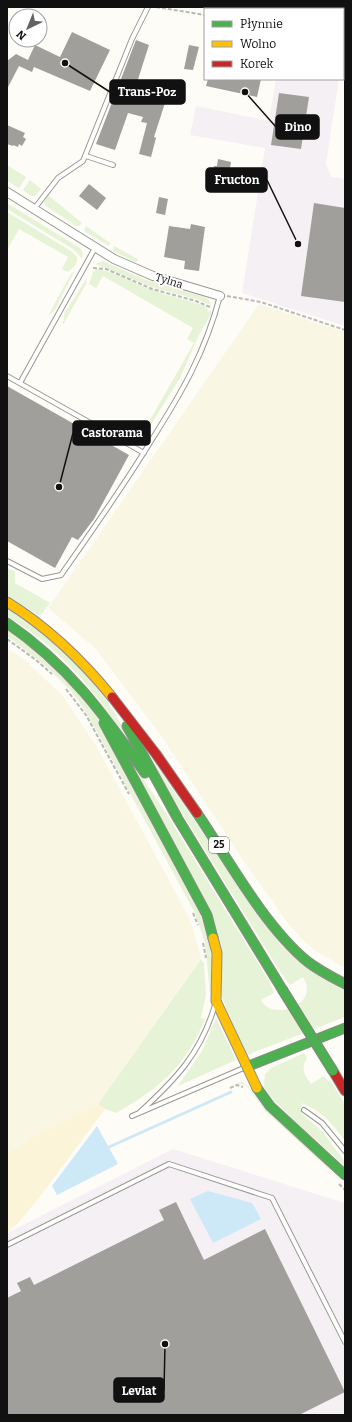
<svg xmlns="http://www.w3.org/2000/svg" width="352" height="1422" font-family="Bitter,serif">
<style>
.industrial{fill:#f5f0f3}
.farmland{fill:#f9f7e4}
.green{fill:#e7f3d7}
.sand{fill:#fcf4d9}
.water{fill:#cde8f7}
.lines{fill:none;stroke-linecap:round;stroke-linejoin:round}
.stream{stroke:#cde8f7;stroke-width:3}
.building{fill:#a19f9c}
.lane-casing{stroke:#979795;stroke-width:6}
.street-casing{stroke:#979795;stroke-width:10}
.fast-casing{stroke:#8e8d8b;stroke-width:11}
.slow-casing{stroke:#8e8d8b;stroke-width:11}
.jam-casing{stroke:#8e8d8b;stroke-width:11}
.path{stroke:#b9b9b8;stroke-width:2;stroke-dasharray:4 2;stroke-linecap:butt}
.lane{stroke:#fffffe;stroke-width:4}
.street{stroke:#fffffe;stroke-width:8}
.fast{stroke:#4caf50;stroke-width:9}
.slow{stroke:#ffc107;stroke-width:9}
.jam{stroke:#c62828;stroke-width:9}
.fast-bridge-casing{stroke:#858482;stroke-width:11;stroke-linecap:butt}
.fast-bridge{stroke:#4caf50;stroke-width:9}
.labels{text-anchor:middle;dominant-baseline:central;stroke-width:4;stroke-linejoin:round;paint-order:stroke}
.shield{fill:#fff;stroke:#585858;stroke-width:1}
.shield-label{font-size:10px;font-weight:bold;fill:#111}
.street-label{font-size:11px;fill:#111;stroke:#fff}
.leader{fill:none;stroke:#111;stroke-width:1.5}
.callout-dot{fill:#111;stroke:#fff;stroke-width:1.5}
.callout{fill:#111;stroke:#111;stroke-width:1.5}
.callout-label{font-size:12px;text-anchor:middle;font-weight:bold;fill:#fff}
</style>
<rect width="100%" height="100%" fill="#fdfcf7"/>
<!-- industrial -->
<path class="industrial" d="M276 79H339L326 164 331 177 345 179V326L242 293 265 148 190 135 196 106 269 121Z
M173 1149 345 1203V1415H7V1233Z"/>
<!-- farmland -->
<path class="farmland" d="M259 304 345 332V968L314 950 301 938 286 921 245 863 164 740 96 649 48 608Z
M7 648 25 660 63 696 97 747 191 921 201 958 98 1104 40 1133 7 1153Z"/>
<!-- green -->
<path class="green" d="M7 165 26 177 19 188 7 181Z
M30 180 41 189 35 196H31L23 190Z
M48 195 82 223 79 226H76L46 206 44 202Z
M7 203 80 248 83 253 82 258 73 249 7 209Z
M7 212 71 251 77 257C78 264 73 268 68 272L62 269 68 257 19 229 7 250Z
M86 226 110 243 109 246 84 231Z
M114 246 138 259V261L135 262 113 251Z
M103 261 143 279 205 297 209 300 211 305 196 299 151 287 95 264Z
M96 269C108 269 141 287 155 291 172 297 190 300 207 307L208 311 212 312 199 335 180 378 152 423 147 439 142 443 135 442 133 435 139 439 194 343 187 339 193 328 103 276 96 288 89 284 93 272Z
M75 270 55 310 48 316 70 275Z
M87 278 86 284 63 325 64 314Z
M7 568 15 572V583L50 603 40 616 7 595Z
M7 608C45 632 78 660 104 697 118 717 129 739 142 760 100 700 71 655 7 616Z
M7 629 25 641 61 672 96 716 122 769 200 914 209 943 212 963 210 995 205 943 195 913 85 710 70 690 48 668 7 636Z
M146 751 281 945 303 965 345 990V1017L247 1055 226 1008 221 994 222 953 212 913 129 762 131 761 166 813 269 981 274 993 261 1000C272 1022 321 1005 303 977L290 985 281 973 177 805Z
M201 959 204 963 206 995 201 1018 205 1019C186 1066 159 1089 116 1113L105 1109 98 1104Z
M216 1018 236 1060 178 1086 202 1051Z
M304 1053 307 1058C300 1069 305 1075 311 1084L324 1076 328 1081 330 1080 345 1104V1141C333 1124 321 1110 301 1103L302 1114 322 1131 345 1162V1166L298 1124 272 1098 264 1087 265 1074 271 1068Z
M242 1082 247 1085 263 1107 317 1156 345 1186 320 1161 265 1111 246 1085 235 1083Z"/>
<!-- sand -->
<path class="sand" d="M98 1104 105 1109 39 1198 18 1223 7 1233V1153L40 1133Z"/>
<!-- water -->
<path class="water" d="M97 1126 118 1164 57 1195 52 1186Z
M208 1191 252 1203 261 1219 213 1243 190 1199Z"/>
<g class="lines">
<!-- stream -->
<path class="stream" d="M109 1147 231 1092"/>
</g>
<!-- building -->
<path class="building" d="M72 32 110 50 90 91 34 67 32 72 19 66 7 89V61L16 54 28 60 35 45 60 57Z
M136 40 149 45 133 95 165 103 154 137 156 138 151 157 139 154 147 123 141 122 143 117 128 113 115 150 96 144Z
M189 45 199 47 193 70 184 69Z
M208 79H261L257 97 206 86Z
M279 93 309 97 301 149 271 145Z
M7 125 25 133 23 137 26 139 22 146 19 144 18 147 13 145V146L7 144Z
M218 159 231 162 227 186 211 184 214 166H217Z
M89 184 106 198 97 210 79 196Z
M159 197 168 199 165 215 156 213Z
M314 203 345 208V302L301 296Z
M191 224 205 227 199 271 184 269 185 261 164 257 169 226 190 229Z
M7 386 129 455 94 519 78 540 72 537 55 568 7 541Z
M176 1202 204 1260 265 1229 345 1392 299 1415H7V1298L21 1291 17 1283 30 1277 34 1285 164 1220 159 1210Z"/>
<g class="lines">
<!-- lane casing -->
<g class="lane-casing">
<path id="lane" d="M308 9V7
M86 156 113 165
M34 209 58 178 83 161 132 39 148 7
M7 376 144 453
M20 383 95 248
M7 561 42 579 61 575C92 531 123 487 151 441 182 392 205 353 220 296
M304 1110 322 1123 345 1151
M140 1112C176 1079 201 1053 215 1005
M132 1116 246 1067
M7 1245 169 1164 272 1198 345 1342"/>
</g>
<!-- street casing -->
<g class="street-casing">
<path id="street" d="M7 192 114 259 153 276 220 296"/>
</g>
<!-- fast casing -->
<g class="fast-casing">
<path id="fast" d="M234 7 247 9
M343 25H345
M7 623C68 665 103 713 145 773
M104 723 207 915 213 938
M127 726 178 819 282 989
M197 813C228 859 265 927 308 962 320 971 332 977 345 984
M246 1067 345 1028
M257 1088 270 1106 345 1175"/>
</g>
<!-- slow casing -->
<g class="slow-casing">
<path id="slow" d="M7 602C49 628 82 660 112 697
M213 938 217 953 216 1001 257 1088"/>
</g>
<!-- jam casing -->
<g class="jam-casing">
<path id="jam" d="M112 697 156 754 197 813
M333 1071 345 1091"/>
</g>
<!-- path -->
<path class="path" d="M156 7 205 15
M343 38H345
M93 268 106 269 152 289 196 301 210 307
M227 296 261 302 345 330
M7 639 36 660 52 674
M66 689 86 715 129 794
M193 913 198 925
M203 943 206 958
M230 1088 237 1085 243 1087
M339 1184 345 1190"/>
<!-- lane -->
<use href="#lane" class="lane"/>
<!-- street -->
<use href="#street" class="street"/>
<!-- fast -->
<use href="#fast" class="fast"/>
<!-- slow -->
<use href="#slow" class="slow"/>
<!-- jam -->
<use href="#jam" class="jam"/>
<!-- fast-bridge casing -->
<g class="fast-bridge-casing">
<path id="fast-bridge" d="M282 989 333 1071"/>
</g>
<!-- fast-bridge -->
<use href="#fast-bridge" class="fast-bridge"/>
</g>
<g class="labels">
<!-- shield labels -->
<rect class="shield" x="209" y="837" width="20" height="16" rx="3"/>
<g class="shield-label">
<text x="219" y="845">25</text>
</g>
<!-- street labels -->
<g class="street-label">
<text transform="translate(169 281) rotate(17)">Tylna</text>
</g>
</g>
<!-- callouts -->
<path class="leader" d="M65 63L110 92M245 92L276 127M298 244L267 180M59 487L73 433M165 1344L164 1390"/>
<g class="callout-dot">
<circle cx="65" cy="63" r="4"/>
<circle cx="245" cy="92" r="4"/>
<circle cx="298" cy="244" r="4"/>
<circle cx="59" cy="487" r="4"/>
<circle cx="165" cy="1344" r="4"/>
</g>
<g class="callout">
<rect x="110" y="80" width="75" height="24" rx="4"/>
<rect x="276" y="115" width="43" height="24" rx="4"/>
<rect x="206" y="168" width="61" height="24" rx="4"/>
<rect x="73" y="421" width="77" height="24" rx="4"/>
<rect x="114" y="1378" width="50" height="24" rx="4"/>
</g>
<g class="callout-label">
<text x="147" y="96">Trans-Poz</text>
<text x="298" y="131">Dino</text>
<text x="237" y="184">Fructon</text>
<text x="112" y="437">Castorama</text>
<text x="139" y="1395">Leviat</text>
</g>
<!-- border -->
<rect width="352" height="1422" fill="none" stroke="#111111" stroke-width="16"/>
<!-- legend -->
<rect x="204" y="8" width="140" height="72" fill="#ffffff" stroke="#a0a0a0"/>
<rect x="212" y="21" width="20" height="6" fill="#4caf50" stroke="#a0a0a0"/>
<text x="240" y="28" font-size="12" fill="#111111">Płynnie</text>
<rect x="212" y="41" width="20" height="6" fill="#ffc107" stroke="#a0a0a0"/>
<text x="240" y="48" font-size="12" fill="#111111">Wolno</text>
<rect x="212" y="61" width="20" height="6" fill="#c62828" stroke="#a0a0a0"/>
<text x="240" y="68" font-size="12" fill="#111111">Korek</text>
<!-- north arrow -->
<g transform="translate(28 28) rotate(223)"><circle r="19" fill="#ffffff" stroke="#a0a0a0"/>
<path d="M0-3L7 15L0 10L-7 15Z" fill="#646362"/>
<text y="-6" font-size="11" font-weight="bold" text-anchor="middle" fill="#111111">N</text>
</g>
</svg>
